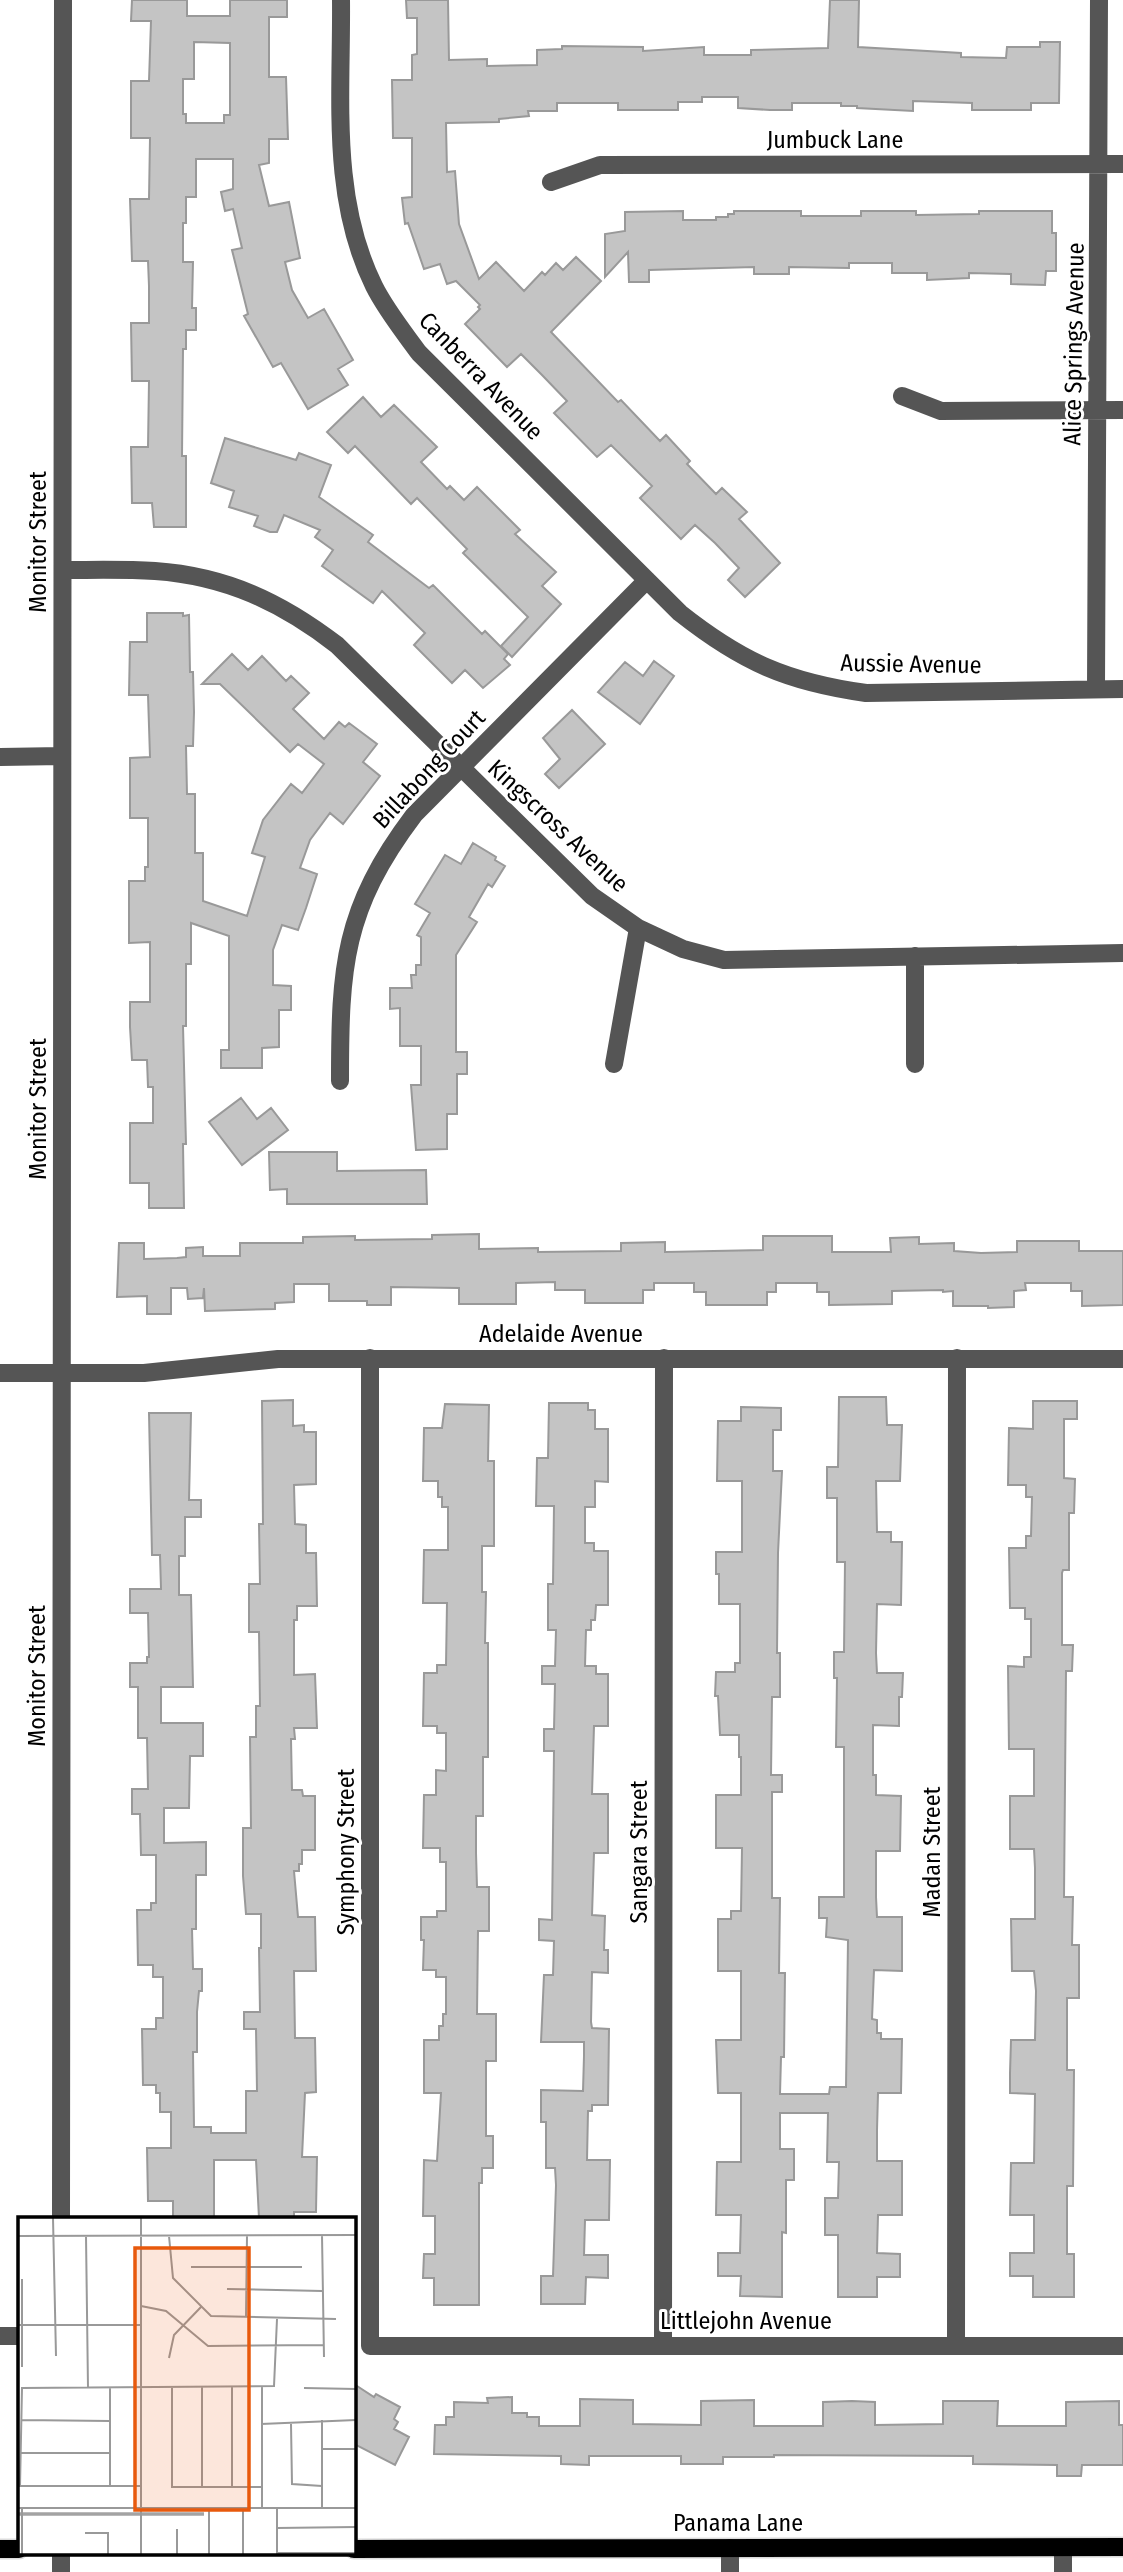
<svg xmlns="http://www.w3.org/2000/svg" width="1123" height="2572" font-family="'Fira Sans Condensed',sans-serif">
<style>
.building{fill:#c4c4c4;stroke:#999;stroke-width:2;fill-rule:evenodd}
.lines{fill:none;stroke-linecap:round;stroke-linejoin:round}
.major-casing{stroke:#dbdbdb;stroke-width:21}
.minor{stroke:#555;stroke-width:18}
.major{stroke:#000;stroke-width:18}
.labels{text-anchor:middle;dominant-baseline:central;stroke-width:6;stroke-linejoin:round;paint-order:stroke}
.street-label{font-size:24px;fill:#000;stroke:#fff}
.inset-river{fill:none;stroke:#a3a3a3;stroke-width:3.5}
.inset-road{fill:none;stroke:#999;stroke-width:2}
.view{fill:#e8590c;fill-opacity:0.15;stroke:#e8590c;stroke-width:3.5}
.inset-edge{fill:none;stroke:#000;stroke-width:3.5}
</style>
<rect width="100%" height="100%" fill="#fff"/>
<!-- building -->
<path class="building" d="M132 0H187V16H230V0H287V17H269V77H286L288 139H269V163L259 165 269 206 289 202 300 258 285 262 292 290 308 318 324 309 353 360 338 369 348 385 308 409 281 363 273 367 244 316 248 314 232 250 242 248 233 209 225 211 221 192 233 189V159H196V197H186V223H183V262H193L192 308H196V330H186V349H183L182 456H186V527H154L152 503H132L131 447H148L149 381H132L131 323H149V286L148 261H132L130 199H149L150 138H131V81H149L151 21H131ZM194 42 230 43V115H224V123H186V114H183V79H194Z
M406 0H448L449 60 487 59V66L537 65V50L562 49V46L643 47V51L704 47V55H751V50L828 48 830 0H859L858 47 961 53V57L1006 58 1007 47H1040V42H1060L1059 103H1031V110H972V103L913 101V111L857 108V106H841V103H792V110H770L738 108V97H702V102H678V110H618V103H557V111H528L529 116 499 119V122L446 123 447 172 455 171 459 224 479 279 496 262 524 291 542 272 545 275 556 263 563 270 576 257 601 281 551 332 618 402 621 400 660 441 666 435 690 461 687 464 716 494 722 488 747 512 739 519 780 563 745 597 728 580 739 568 715 543 695 525 681 539 640 498 652 486 611 445 597 457 554 413 567 401 542 375 521 354 507 367 465 324 480 309 478 307 480 305 456 281 447 284 440 264 424 269 408 223 405 224 402 198 412 197V138H393L392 80H412V55L417 54V18H407Z
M683 211V220H716V217H728V214H734V211H801V216H861V211H916V215L979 214V211H1052V233H1056V271H1046L1045 285 1011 284V274L969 273V278L927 280V273H892V263H849V268L789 267V274H754V267L649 270V282H629L628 252 605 277V234L625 231V212Z
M363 397 381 417 394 405 437 447 421 462 447 489 450 486 464 500 477 487 520 530 515 534 556 572 542 586 561 604 512 657 501 646 528 617 463 553 467 549 417 498 411 504 355 446 348 453 327 432Z
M225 438 296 460 299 453 331 465 319 497 373 535 368 542 429 588 433 585 482 634 485 631 508 654 504 659 510 665 483 688 465 670 452 683 414 645 425 633 382 591 373 603 322 566 333 550 315 537 320 530 284 515 277 532H270L254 526 258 516 229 507 234 491 211 483Z
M147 613H183V616L189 615 190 672H193L194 712 193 746H186L187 794H195V853H203V901L247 916 265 857 252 853 263 820 291 784 302 793 324 764 298 744 290 752 220 684H202L232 654 248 670 262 656 286 681 291 676 309 693 293 709 324 739 339 722 345 727 349 723 377 744 363 762 380 776 343 824 330 813 310 840 300 868 317 874 306 908 298 930 282 925 273 950V985L291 986V1010H279V1047L262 1048V1068H221V1050H229V936L191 923V964H186V1026H183L186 1144H183L184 1208H149V1183H130V1123H153V1087H148L147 1060H132L130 1027V1002H150V942L129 943V881H145V867H148V818H130V758L150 757 148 695H129L130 642H147Z
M654 661 674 676 640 724 598 692 625 662 643 676Z
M572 710 605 744 559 788 545 774 560 759 543 738Z
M473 843 496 857 495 860 505 866 492 887 488 884 469 917 477 922 456 955V1052H467V1074H457V1114H447V1149L416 1150 411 1085H421V1046H400V1008L390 1009V988H412L411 975H416V965H421V937L417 935 430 913 415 904 445 855 461 864Z
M241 1098 257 1119 271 1108 288 1130 242 1165 209 1122Z
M269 1152H337V1171L426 1170 427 1204H287V1189L270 1190Z
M479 1234V1249L538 1248V1252L621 1251V1243L665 1242V1252L763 1250V1236H832V1252H891L890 1238 919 1237V1244L954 1243V1251L981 1253 1017 1252V1241H1079V1251H1123V1305L1082 1306V1291H1071V1283H1025L1026 1290 1014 1291V1307L988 1308V1306H953V1291L943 1292V1290L892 1291V1304L829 1305V1292H817V1283H776V1292H767V1305H706V1292H694V1283H654V1290H643V1303H585V1290H555V1282L516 1283V1304H459V1288L391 1287V1305H367V1301H329V1284H294V1302L275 1303V1309L205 1311 204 1288 203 1298 188 1299 187 1288H171V1314H147V1296L117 1297 119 1243H144V1259L177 1258 186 1257V1248L203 1247V1256H240V1243H303V1237L355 1236V1240L432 1239V1235Z
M839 1397H886L887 1425H902L900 1481H876L877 1532H891V1542H902L901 1605 877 1604 876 1653 877 1673H903L902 1697H899V1726L873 1725V1775H876V1795L901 1796 900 1851H876V1897L877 1917H902V1971L874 1970 872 2019 877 2020V2033H881V2039H902L901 2093H878L877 2130V2161H902V2215H878L877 2253 900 2254V2277H877V2297H838V2235H825V2198H838L839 2162H827L828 2113H780V2149H794V2180H786V2233L782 2232V2297L740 2296 741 2276H718V2253H740L741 2215H716L717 2162H741V2093H718L716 2040H741V1971H718V1919H731V1911H741L742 1848H716V1795H741V1757H739V1735H720L718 1696H715L716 1672H735V1663H740V1604H719V1574H716V1552H742V1481H717L718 1421H741V1407L781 1408V1430H773V1471H782L778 1553 777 1653H780V1697H772L771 1775H782V1792H772V1898H780L779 1973H785L784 2057H781L780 2094H829L830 2087H846L848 1940 826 1937 827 1918H819V1897H844V1747H836L837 1678H834V1652H844L845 1562H837V1498H827V1467H838Z
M293 1400V1426L304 1425V1432H316V1484L294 1485 295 1524 306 1525V1553H316L317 1606H297V1620H294V1675L315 1674 317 1728H294L295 1739H291L292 1790H302L303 1796H315V1850H302V1864H299V1871H294L298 1917H315L316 1971H294L295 2038H315L316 2092 305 2093 302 2157H317L316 2212H294V2218H259L256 2160H214V2218H173V2201H148L147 2148H171V2112H160V2093H156V2085H143L142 2029H156V2018H163V1977H153V1965H138L137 1910H151V1903H156V1855H141L140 1814H132V1789H148L147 1738H138V1687H130V1663H147V1657H149L148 1613H130V1589H161L160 1555H152L149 1413H191L189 1500H201V1517H185V1556H179V1595H191L193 1687H161V1723H203V1756H190L189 1808H164V1843L206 1842V1875H196V1929H192L193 1969H202V1991H199L197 2012V2052H193L194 2127H211V2133H246V2091H257L256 2029H244V2012H260L259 1948H261V1914H246L243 1876V1828H251L250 1737H256V1706H260L259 1632H249V1584H260L259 1524H263L262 1401Z
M1033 1401H1077V1419H1064V1478L1075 1479 1074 1513H1069V1570H1063L1062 1573V1645H1073L1072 1671H1066L1064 1897H1073L1072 1945H1079V1998H1067V2070H1074L1073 2186H1067V2254H1074V2297H1033V2276H1010V2253H1034V2215H1010L1011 2163H1034L1035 2094 1010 2093V2073L1011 2040H1035L1036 1991 1034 1971H1012L1011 1919H1035V1868L1034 1849H1010V1796H1034V1749H1009L1008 1666 1024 1667V1657H1031V1619H1025V1608H1010L1009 1548H1026V1536H1031L1032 1497H1026V1485H1008L1009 1428 1033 1429Z
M549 1403H588V1410H595V1429H608V1482L595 1481V1507H585V1543H594V1551H608V1605H596L595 1620H591V1630H586L585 1666H596V1674H608V1726H594L592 1794H608V1853H594L592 1915 605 1916 604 1950H608V1973L592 1972 591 2022 592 2028 609 2029 608 2105H592V2111H588L587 2160H610L609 2220H585L584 2255H608V2278L586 2277 585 2304H541V2276H553L556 2185 555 2168H546V2122H541V2090L583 2091 584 2056V2042H541L544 1975H553L554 1941 539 1940V1919L552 1920 554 1751H544V1729H554L555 1684H542V1666H555L556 1630H548V1584H553L554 1506H536L537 1458H548Z
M445 1404 489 1405 488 1461H494V1546H482V1592H486L485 1643H488V1757H483V1816H476V1853L477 1887H489V1931H478L477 2014H496V2061H486V2136H493V2168H482V2183H479V2305H434V2278H423L424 2254H435V2216H423L424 2160 437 2161 441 2093H424V2040H439V2026H443V2014H446V1977H436V1970H423L424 1940H421V1917H437V1911H446V1862H440V1848H423L424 1795H436V1770L446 1771V1733H437V1726H423L424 1673H437V1665H446L447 1603H423L424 1550H448V1507H442V1497H438V1481H423L424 1428H442Z
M354 2384 374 2397 376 2394 400 2407 394 2419 398 2422 394 2429 409 2437 395 2465 354 2444Z
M512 2397V2413H527V2417H539V2426H580V2399L633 2400V2424L701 2425V2401L754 2400V2426H823V2402L852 2401 875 2402V2425L943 2424V2401H998L997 2426H1066V2402L1119 2401V2425H1123V2465H1082L1081 2476H1057V2465L973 2464V2456L774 2455V2457H723V2464H681V2456H589V2465L561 2464V2456L434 2454 435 2425H446V2417H454V2402L488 2403 487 2398Z"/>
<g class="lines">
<!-- major casing -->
<g class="major-casing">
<path id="major" d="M0 2549H19
M354 2549 1123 2547"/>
</g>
<!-- minor -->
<path class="minor" d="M341 0C342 96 330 197 374 286 386 310 403 331 419 353L680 613C742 662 787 682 866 693L1123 689
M551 182 600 165 1123 164
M902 396 941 411 1123 410
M63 570C93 570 124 569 155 571 226 576 281 602 337 645L592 896 638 928 683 949 724 960 1123 953
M1096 688 1099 0
M0 757 62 756
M915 956V1064
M614 1064 638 928
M340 1081C340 967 343 909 414 815L647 580
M370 1358V2346H1123
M0 1373H144L278 1359H1123
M61 2218 63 0
M0 2336H19
M663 2346 664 1358
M956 2346 957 1358
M730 2548V2572
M1063 2548V2572
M61 2572V2553"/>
<!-- major -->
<use href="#major" class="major"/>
</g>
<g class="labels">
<!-- street labels -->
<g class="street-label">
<text x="835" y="140">Jumbuck Lane</text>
<text transform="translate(1074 344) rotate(-89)">Alice Springs Avenue</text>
<text transform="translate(481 376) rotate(46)">Canberra Avenue</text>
<text transform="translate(38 542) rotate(-90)">Monitor Street</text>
<text transform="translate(911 664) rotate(1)">Aussie Avenue</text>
<text transform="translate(429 769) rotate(-47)">Billabong Court</text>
<text transform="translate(558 826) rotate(43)">Kingscross Avenue</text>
<text transform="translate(38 1109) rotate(-90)">Monitor Street</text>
<text x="561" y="1334">Adelaide Avenue</text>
<text transform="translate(37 1676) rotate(-90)">Monitor Street</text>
<text transform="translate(346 1852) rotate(-90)">Symphony Street</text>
<text transform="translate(639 1852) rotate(-90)">Sangara Street</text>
<text transform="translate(932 1852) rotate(-90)">Madan Street</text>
<text x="746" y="2321">Littlejohn Avenue</text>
<text x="738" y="2523">Panama Lane</text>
</g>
</g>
<!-- overview -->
<g transform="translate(18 2217)">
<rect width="338" height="338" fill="#fff"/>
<path class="inset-river" d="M0 297H186"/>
<path class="inset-road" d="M35 1 38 139M304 18 306 140M0 19 338 18M68 19 70 171M151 19 155 61 193 99 318 102M173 50H284M209 72 304 74M123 89 148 94 190 129 306 128M228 100 229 19M0 108H123M151 141 156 118 183 90M4 150V62M154 170V270H244M286 171 338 172M3 203 92 204M304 203V291M243 207 338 203M273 207 274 267 304 269M304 232H338M3 236H92M92 269V171M123 269H2L4 171 256 169 259 102M184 270V170M214 270V170M0 291H338M191 291V337M225 291V337M244 291V170M259 291V337M259 311 338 310M159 312V337M67 316H90V337M259 336H338M4 337V291M123 337V1"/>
<path class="view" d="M117 31H231V293H117Z"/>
<rect width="338" height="338" class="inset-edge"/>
</g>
</svg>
